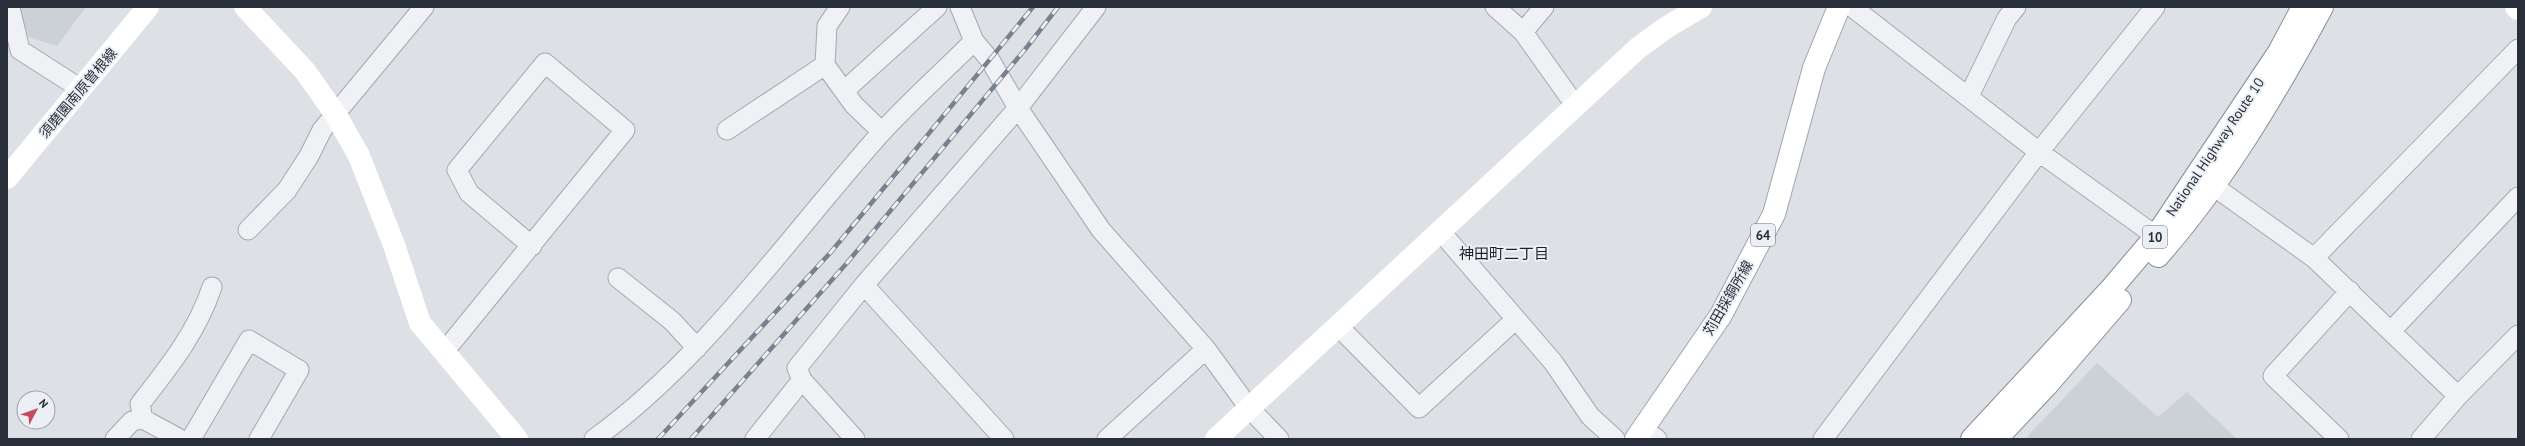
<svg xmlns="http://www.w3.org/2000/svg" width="2525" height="446" font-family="'PT Sans','Noto Sans JP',sans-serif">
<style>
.built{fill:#ccd0d7}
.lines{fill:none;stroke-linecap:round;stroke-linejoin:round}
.street-casing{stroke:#a3a8af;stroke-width:21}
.primary-casing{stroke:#9ea5b0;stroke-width:24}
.highway-casing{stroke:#868e9b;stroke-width:24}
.street{stroke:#f0f1f5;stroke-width:19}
.secondary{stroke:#fff;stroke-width:22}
.primary{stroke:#fff;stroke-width:22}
.highway{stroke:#fff;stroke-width:22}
.rail-casing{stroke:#78818e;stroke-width:4.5}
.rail{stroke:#eceff4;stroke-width:3;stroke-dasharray:9;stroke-linecap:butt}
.labels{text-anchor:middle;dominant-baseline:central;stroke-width:4;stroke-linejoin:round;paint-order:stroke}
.shield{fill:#eceff4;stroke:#636972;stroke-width:1}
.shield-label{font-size:13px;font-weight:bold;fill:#282f3b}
.street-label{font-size:14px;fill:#282f3b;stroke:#eceff4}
.neighbourhood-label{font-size:15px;fill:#1a202c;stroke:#eceff4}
</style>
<rect width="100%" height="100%" fill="#dde1e6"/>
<!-- built -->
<path class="built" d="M17 7H86L57 46 29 37Z
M2097 363 2158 417 2187 392 2237 439H2025Z"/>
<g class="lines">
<!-- street casing -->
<g class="street-casing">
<path id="street" d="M7 7 11 12 20 50 81 89
M840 7 827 26 825 65 854 105 882 132
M960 7 974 41 990 60 1018 108 1101 230 1206 349 1249 408 1279 439
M1495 7 1523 32 1575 105
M1852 7 2039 152 2167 244
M1523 32 1544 7
M844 91 937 7
M1969 96 2007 18 2016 7
M727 130 825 65
M2212 185 2314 258 2458 396 2518 335
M248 230 287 190 309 156 322 130 424 7
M1441 232 1553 362 1590 416 1615 439
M2314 258 2518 49
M618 278 672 321 697 348
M864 285 1004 439
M1338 326 1419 408 1516 319
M2392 330 2518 197
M444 352 625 130 545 63 457 170 469 193 532 246
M143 419 140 404C169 367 197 332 212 287
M1644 430 1657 439
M115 439 132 421 143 419 180 439
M191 439 249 340 299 370 259 439
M594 439C705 359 790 235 881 133 910 101 943 72 974 41
M755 439 802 380
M855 439 802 380 797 368 864 285 1018 108 1096 7
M1107 439 1206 349
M1823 439 2039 152 2155 7
M2339 439 2273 376 2350 291
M2421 439 2458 396"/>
</g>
<!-- primary casing -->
<g class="primary-casing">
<path id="primary" d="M1636 439 1721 315 1774 214 1814 68 1839 7"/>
</g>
<!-- highway casing -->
<g class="highway-casing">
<path id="highway" d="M2158 256C2223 182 2276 93 2322 7
M1972 439 2111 289 2156 236 2279 52 2303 7
M1996 439 2046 386 2120 300"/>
</g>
<!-- street -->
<use href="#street" class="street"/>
<!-- secondary -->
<path class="secondary" d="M245 7 305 71 336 115 359 156 394 245 420 323 517 439
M2516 7 2518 9
M7 178 148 7
M1216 439 1638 48 1667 27 1701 7"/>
<!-- primary -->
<use href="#primary" class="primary"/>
<!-- highway -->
<use href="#highway" class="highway"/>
<!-- rail casing -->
<g class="rail-casing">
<path id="rail" d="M658 439 831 252 1033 7
M691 439 846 264 1027 47 1058 7"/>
</g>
<!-- rail -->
<use href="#rail" class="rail"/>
</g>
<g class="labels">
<!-- shield labels -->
<g class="shield">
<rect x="1751" y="224" width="24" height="22" rx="3"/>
<rect x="2143" y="226" width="24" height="22" rx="3"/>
</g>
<g class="shield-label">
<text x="1763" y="235">64</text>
<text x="2155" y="237">10</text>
</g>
<!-- street labels -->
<g class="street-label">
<text transform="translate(78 93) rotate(-50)">須磨園南原曽根線</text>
<text transform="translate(2215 147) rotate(-56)">National Highway Route 10</text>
<text transform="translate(1728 298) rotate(-60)">苅田採銅所線</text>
</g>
<!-- neighbourhood labels -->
<g class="neighbourhood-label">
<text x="1504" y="253">神田町二丁目</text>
</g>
</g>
<!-- border -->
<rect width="2525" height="446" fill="none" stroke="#282f3b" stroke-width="16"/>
<!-- north arrow -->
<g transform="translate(36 410) rotate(49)"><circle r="19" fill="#eceff4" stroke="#9ea2aa"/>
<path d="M0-3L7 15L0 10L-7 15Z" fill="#c24b5e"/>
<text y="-6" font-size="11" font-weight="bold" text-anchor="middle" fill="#282f3b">N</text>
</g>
</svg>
